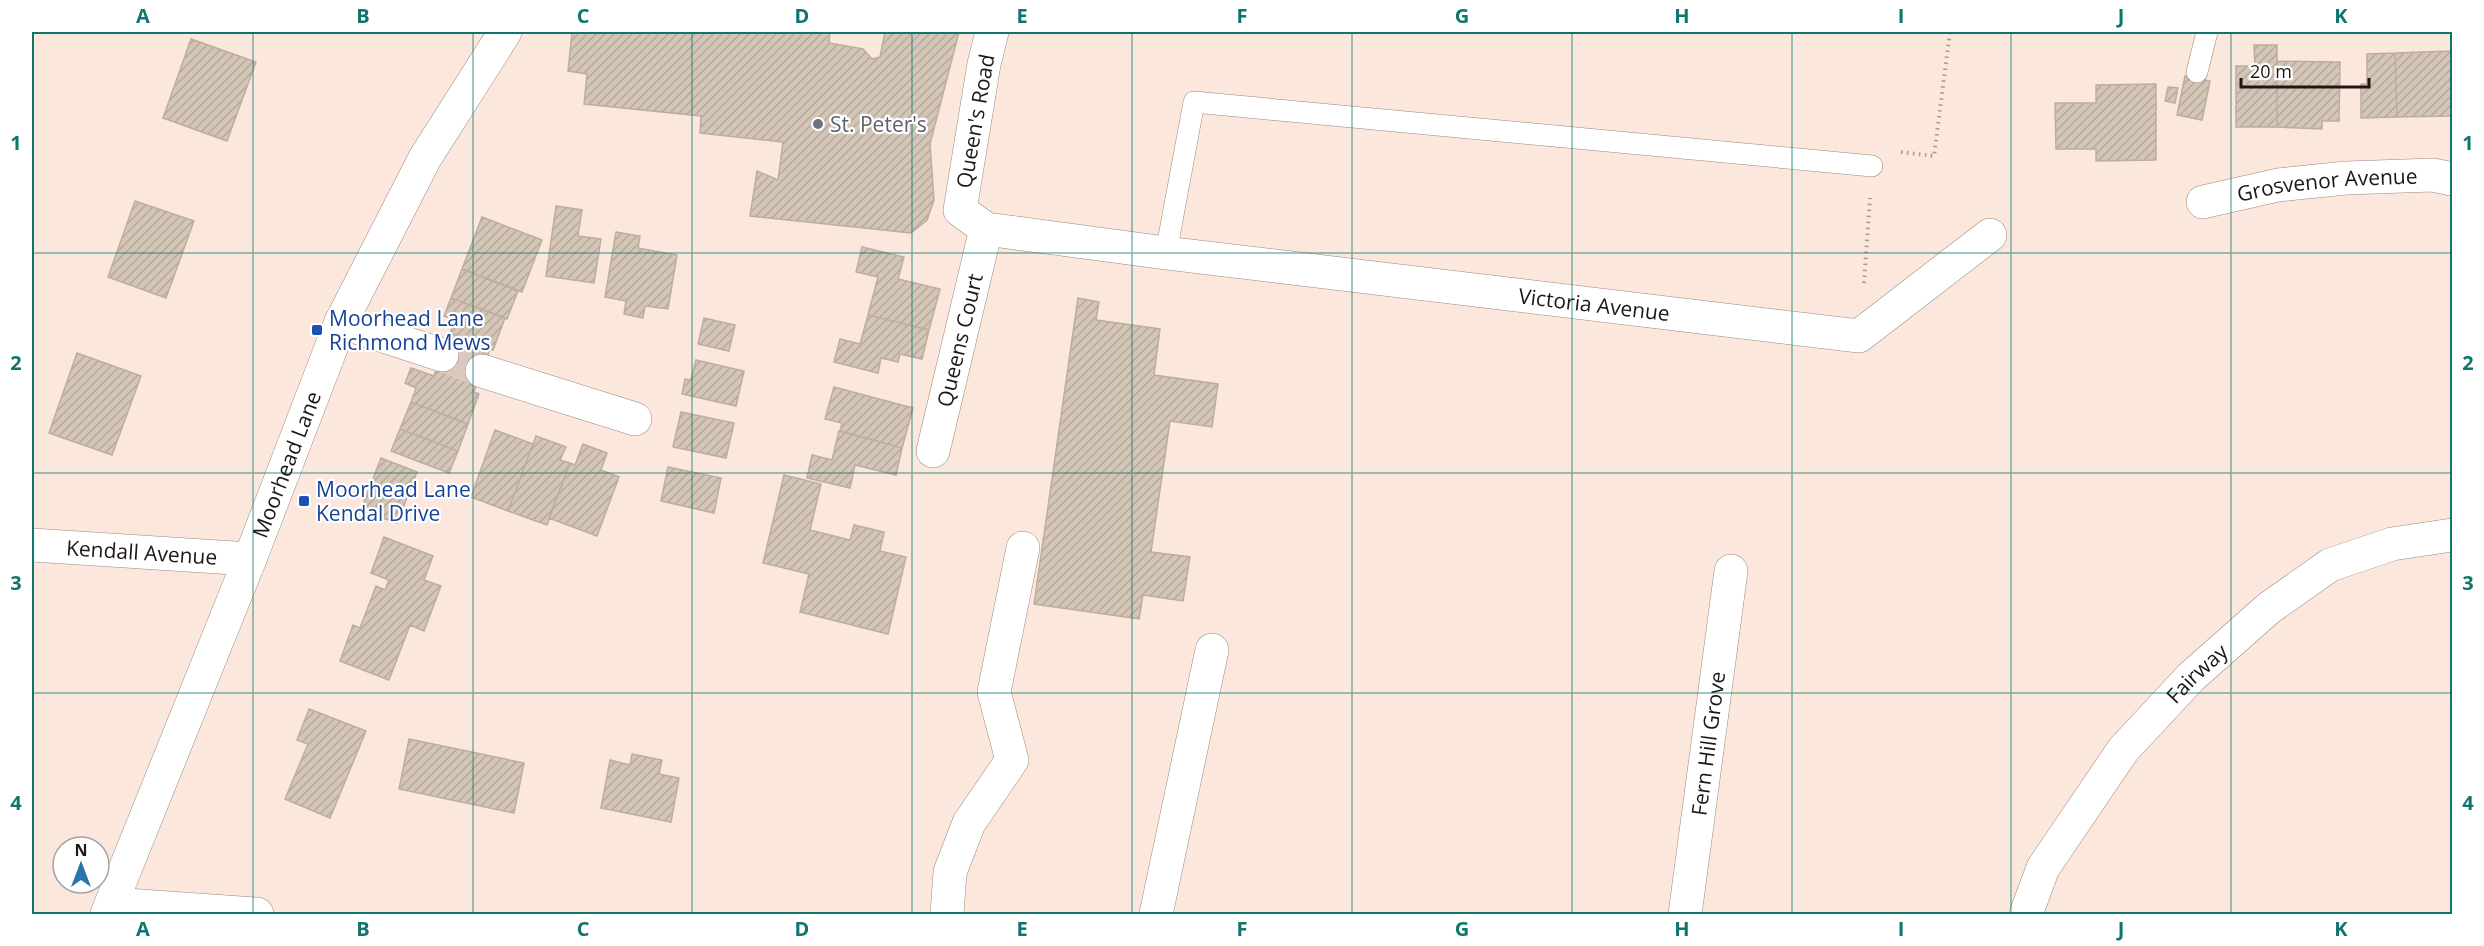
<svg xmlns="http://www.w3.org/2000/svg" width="2484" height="946" font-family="'Open Sans',sans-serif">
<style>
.building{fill:url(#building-hatch);stroke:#bcae9f;stroke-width:1.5}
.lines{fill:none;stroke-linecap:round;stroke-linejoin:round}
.street-tunnel{stroke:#dbc8bf;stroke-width:33;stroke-dasharray:33 16;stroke-linecap:butt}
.lane-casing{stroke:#9a887e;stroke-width:22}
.street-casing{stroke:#9a887e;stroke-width:34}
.secondary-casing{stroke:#9a887e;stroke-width:34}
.path{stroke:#a89991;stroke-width:4;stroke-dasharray:1.5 4.5;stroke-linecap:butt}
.lane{stroke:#fff;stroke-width:21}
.street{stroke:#fff;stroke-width:33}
.secondary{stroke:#fff;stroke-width:33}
.grid{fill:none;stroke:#0f766e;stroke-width:1.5;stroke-opacity:0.55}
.worship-dot{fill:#6b7280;stroke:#fff;stroke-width:2}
.transit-dot{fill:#1a4fb4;stroke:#fff;stroke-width:2}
.labels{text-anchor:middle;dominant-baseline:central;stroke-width:4.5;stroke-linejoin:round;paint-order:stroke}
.street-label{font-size:21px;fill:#1e1713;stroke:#fff}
.worship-label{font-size:21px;fill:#5b616d;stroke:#fff;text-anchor:start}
.transit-label{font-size:21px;fill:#164399;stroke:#fff;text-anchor:start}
.neatline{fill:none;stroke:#0f766e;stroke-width:2}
.grid-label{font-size:20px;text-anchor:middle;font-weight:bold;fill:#0f766e}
</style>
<defs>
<pattern id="building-hatch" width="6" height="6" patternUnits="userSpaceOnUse" patternTransform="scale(1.5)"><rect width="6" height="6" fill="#d4c6b7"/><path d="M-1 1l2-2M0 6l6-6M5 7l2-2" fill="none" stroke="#b6a99c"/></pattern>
</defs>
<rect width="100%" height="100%" fill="#fce7dd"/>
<!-- building -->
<path class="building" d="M572 32H830L829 43 863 49 872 59 880 57 885 32H959L930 144 934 200 927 220 911 233 750 216 757 171 778 180 783 142 700 133 701 116 584 104 587 74 568 71Z
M191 39 256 62 227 141 163 118Z
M2254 45H2277V127H2236V66H2255Z
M2451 51V116L2397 117 2395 53Z
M2395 53 2397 117 2361 118V84H2367V54Z
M2277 61 2340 62 2339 121H2322V129L2277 127Z
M2185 76 2210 81 2202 120 2177 115Z
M2156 84V160L2096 161V149H2056L2055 103H2096V85Z
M2168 87 2178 88 2175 103 2165 101Z
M135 201 194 221 166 298 108 277Z
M556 206 582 210 578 236 601 239 594 283 546 276Z
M482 217 542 240 522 292 462 269Z
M616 232 640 236 638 248 677 255 668 309 645 306 643 318 624 314 626 301 605 297Z
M862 247 904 257 898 279 940 289 929 330 868 315 878 277 856 272Z
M462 269 518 291 507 319 451 298Z
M451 298 505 318 493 350 450 333 455 320 444 316Z
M1078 298 1099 302 1096 320 1160 329 1154 375 1218 384 1212 427 1170 421 1151 552 1190 557 1183 601 1143 595 1139 619 1034 604Z
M868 315 929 330 922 359 900 354 898 362 881 358 878 373 834 362 840 339 860 344Z
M704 318 735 325 729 351 698 344Z
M450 333 490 349 474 392 479 394 468 424 411 402 416 388 405 383 411 368 434 376Z
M77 353 141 376 112 455 49 433Z
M696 360 744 371 736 406 682 394 685 379 691 380Z
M834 387 913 408 902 448 840 431 842 423 825 419Z
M411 402 468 424 458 451 400 429Z
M681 412 734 423 726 458 673 447Z
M400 429 458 451 449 473 391 451Z
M495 430 533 444 508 511 471 497Z
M839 431 902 448 896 475 855 465 850 488 807 478 812 455 832 460Z
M536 436 566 447 560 460 570 463 547 525 508 511Z
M583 444 607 453 601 470 619 477 597 536 549 518 570 463 575 465Z
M381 458 417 472 397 523 361 510Z
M668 467 721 478 714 513 661 501Z
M784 475 821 484 810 530 850 540 854 525 884 532 880 551 906 557 888 634 800 612 809 574 763 563Z
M384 537 433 556 424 580 441 586 424 631 410 625 389 680 340 661 353 625 360 628 376 586 385 590 389 580 371 573Z
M309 709 366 731 330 818 285 799 308 744 297 740Z
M409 739 524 763 514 813 399 789Z
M632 754 662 760 659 774 679 778 671 822 601 808 610 760 630 765Z"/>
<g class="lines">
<!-- street-tunnel -->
<path class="street-tunnel" d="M442 355 482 371"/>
<!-- lane casing -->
<g class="lane-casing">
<path id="lane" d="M2197 72 2207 32
M1166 253 1194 102 1872 166"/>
</g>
<!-- street casing -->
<g class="street-casing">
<g id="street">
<path id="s1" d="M992 32 984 64 960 210 986 229 1166 253 1859 336 1990 235"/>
<path id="s2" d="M2203 202 2278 185 2346 178 2433 175 2452 179"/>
<path d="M341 322 442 355"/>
<path d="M482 371 635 419"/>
<path id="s3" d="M933 451 986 229"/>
<path id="s4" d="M32 545 250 559"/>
<path d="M112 904 257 914"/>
<path d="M947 914 950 872 969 823 1012 760 994 692 1023 548"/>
<path d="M1156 914 1212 650"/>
<path id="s5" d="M1685 914 1731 571"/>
<path id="s6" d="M2026 914 2043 868 2123 750 2191 677 2269 608 2330 565 2392 544 2452 535"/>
</g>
</g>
<!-- secondary casing -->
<g class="secondary-casing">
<g id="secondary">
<path id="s7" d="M107 914 250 559 341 322 425 158 505 32"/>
</g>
</g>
<!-- path -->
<path class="path" d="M1901 152 1934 156 1950 32
M1864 283 1870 198"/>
<!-- lane -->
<use href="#lane" class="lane"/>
<!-- street -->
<use href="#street" class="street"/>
<!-- secondary -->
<use href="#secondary" class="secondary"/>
</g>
<!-- grid -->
<path class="grid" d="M253 32V914M473 32V914M692 32V914M912 32V914M1132 32V914M1352 32V914M1572 32V914M1792 32V914M2011 32V914M2231 32V914M32 253H2452M32 473H2452M32 693H2452"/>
<!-- markers -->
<circle class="worship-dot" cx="818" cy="124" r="6"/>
<g class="transit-dot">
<rect x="311" y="324" width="12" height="12" rx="3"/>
<rect x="298" y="495" width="12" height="12" rx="3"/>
</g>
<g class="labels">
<!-- street labels -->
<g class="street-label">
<text transform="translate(975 121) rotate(-80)">Queen's Road</text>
<text stroke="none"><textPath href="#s2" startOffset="126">Grosvenor Avenue</textPath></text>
<text stroke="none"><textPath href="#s1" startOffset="826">Victoria Avenue</textPath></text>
<text stroke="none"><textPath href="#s3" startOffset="114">Queens Court</textPath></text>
<text stroke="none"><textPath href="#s7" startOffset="484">Moorhead Lane</textPath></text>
<text stroke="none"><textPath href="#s4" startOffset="110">Kendall Avenue</textPath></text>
<text stroke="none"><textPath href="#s6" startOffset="298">Fairway</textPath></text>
<text stroke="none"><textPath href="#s5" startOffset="172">Fern Hill Grove</textPath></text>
</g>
<!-- worship labels -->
<g class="worship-label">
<text x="830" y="124">St. Peter's</text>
</g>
<!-- transit labels -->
<g class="transit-label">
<text x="329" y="318">Moorhead Lane<tspan x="329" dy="24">Richmond Mews</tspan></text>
<text x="316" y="489">Moorhead Lane<tspan x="316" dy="24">Kendal Drive</tspan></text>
</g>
</g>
<!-- border -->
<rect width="2484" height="946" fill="none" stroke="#ffffff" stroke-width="66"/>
<!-- north arrow -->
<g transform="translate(81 865)"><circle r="28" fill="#ffffff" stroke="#a5a2a1" stroke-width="1.5"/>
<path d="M0-4.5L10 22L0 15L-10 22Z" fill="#2975a8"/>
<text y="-9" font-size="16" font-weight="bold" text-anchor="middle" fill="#1e1713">N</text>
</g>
<!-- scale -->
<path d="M2241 78v9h128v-9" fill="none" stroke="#1e1713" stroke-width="3"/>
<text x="2250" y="78" font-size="18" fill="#1e1713" stroke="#ffffff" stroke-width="4.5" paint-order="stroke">20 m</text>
<rect x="33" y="33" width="2418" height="880" class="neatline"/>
<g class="grid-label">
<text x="143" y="23">A</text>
<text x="363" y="23">B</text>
<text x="583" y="23">C</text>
<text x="802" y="23">D</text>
<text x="1022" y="23">E</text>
<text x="1242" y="23">F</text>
<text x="1462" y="23">G</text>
<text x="1682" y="23">H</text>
<text x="1901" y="23">I</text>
<text x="2121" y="23">J</text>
<text x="2341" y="23">K</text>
<text x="16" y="150">1</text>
<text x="2468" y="150">1</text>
<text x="16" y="370">2</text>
<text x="2468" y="370">2</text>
<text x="16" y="590">3</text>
<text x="2468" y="590">3</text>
<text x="16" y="810">4</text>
<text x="2468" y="810">4</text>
<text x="143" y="936">A</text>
<text x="363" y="936">B</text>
<text x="583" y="936">C</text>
<text x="802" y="936">D</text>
<text x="1022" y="936">E</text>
<text x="1242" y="936">F</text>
<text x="1462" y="936">G</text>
<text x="1682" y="936">H</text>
<text x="1901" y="936">I</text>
<text x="2121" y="936">J</text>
<text x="2341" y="936">K</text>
</g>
</svg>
